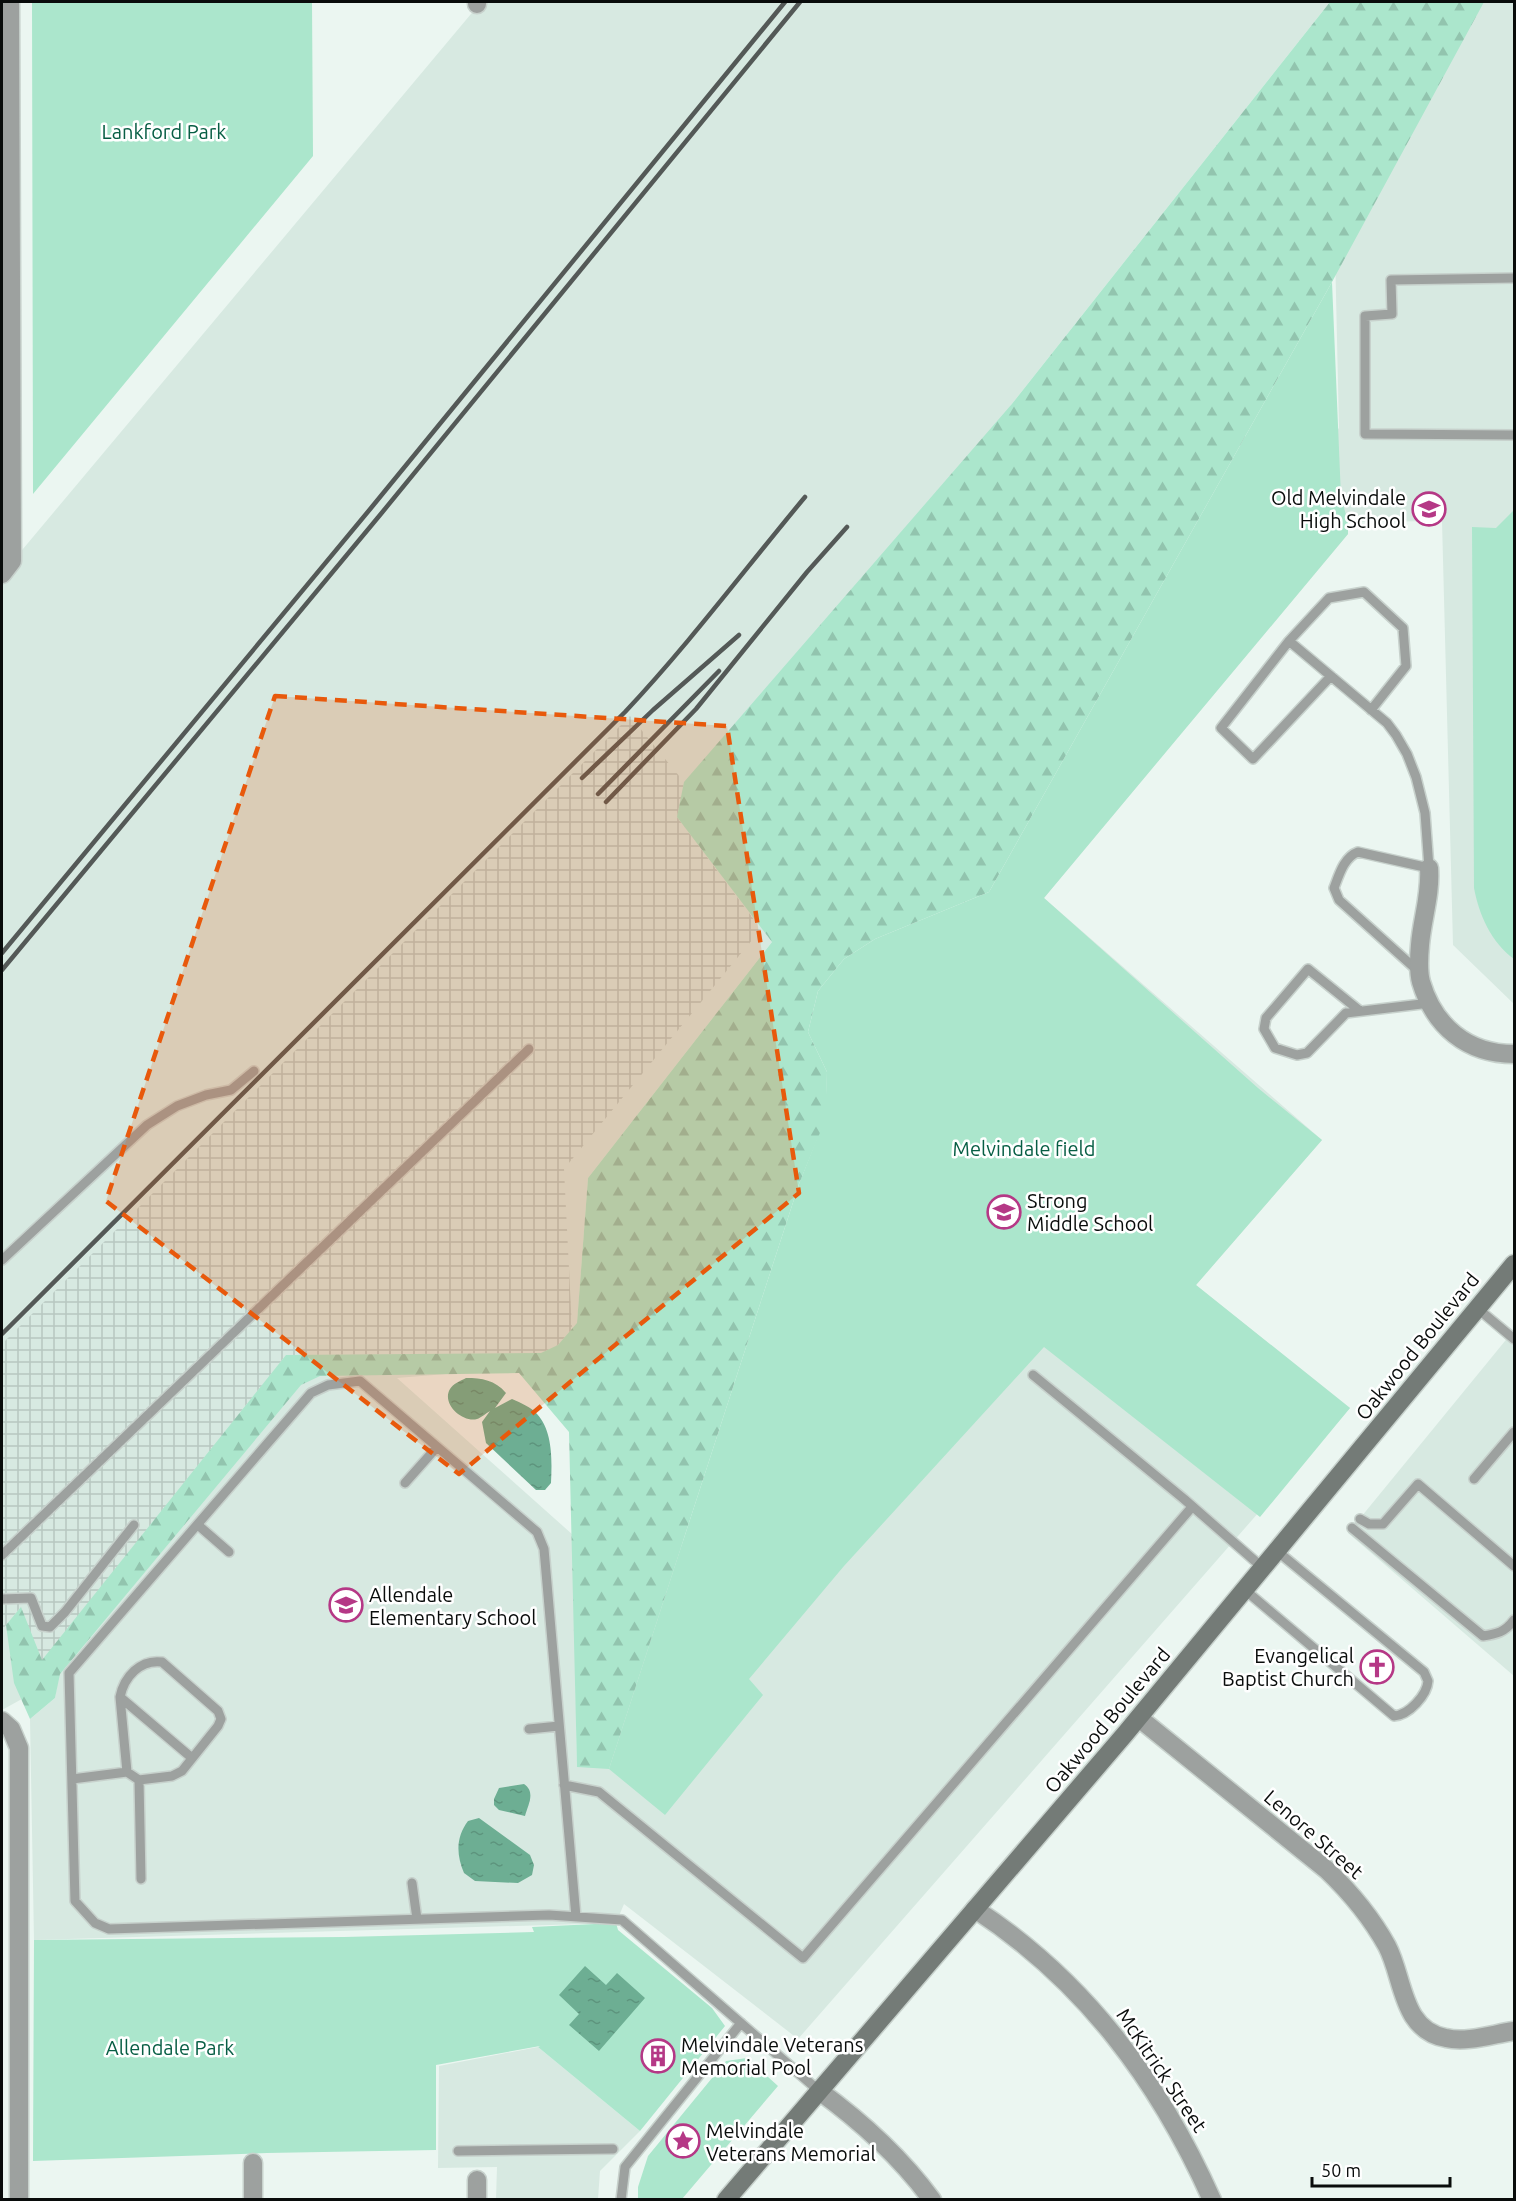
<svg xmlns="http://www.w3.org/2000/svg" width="1516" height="2201" font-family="Ubuntu,sans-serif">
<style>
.built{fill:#d7e9e1}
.industrial{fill:url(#industrial-grid)}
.green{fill:#abe6cc}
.forest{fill:url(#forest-firs)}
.water{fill:url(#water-ripples)}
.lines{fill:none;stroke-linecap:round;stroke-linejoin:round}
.lane-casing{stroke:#c7d1cc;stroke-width:12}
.street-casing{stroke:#c7d1cc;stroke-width:21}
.secondary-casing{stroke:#c7d1cc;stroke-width:21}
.lane{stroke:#9da19f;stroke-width:9}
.street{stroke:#9da19f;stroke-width:18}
.secondary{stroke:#747b77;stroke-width:18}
.rail{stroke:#545957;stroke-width:4.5}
.marked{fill:#e8590c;fill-opacity:0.2;stroke:#e8590c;stroke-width:4.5;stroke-dasharray:12 8;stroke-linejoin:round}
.labels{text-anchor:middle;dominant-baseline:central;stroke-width:5;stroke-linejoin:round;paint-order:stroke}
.park-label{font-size:20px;fill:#075e44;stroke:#fff}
.poi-label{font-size:20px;fill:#090c0b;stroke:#fff;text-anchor:start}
.street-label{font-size:20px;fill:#090c0b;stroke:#fff}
</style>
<defs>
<pattern id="industrial-grid" width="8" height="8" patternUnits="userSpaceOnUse" patternTransform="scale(1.5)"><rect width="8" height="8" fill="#d7e9e1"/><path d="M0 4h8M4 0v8" fill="none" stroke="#b7c7c0"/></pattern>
<pattern id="forest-firs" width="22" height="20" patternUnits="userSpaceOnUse" patternTransform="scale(1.5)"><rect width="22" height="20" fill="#abe6cc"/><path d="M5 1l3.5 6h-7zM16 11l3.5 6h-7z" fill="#92c4ae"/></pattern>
<pattern id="water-ripples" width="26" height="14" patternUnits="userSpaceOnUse" patternTransform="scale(1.5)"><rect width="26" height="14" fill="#6dae93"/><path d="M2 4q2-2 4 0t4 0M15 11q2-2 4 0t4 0" fill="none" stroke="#5d947d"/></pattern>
</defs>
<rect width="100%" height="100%" fill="#ebf6f1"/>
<!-- built -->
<path class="built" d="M481 2H1330L1011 405 772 942 588 1178 577 1324 544 1366 397 1378 573 1535 577 1767 989 892 1339 428 1330 29 1355 2H1514V1004L1453 945 1442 521 1347 522 1348 534 1044 898 1322 1140 1196 1285 1350 1408 798 2039 624 1904 616 1923 34 1940 30 1719 55 1698 58 1679 2 1710V574Z
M1514 1330V1676L1348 1533Z
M538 2047 640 2131 600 2171 598 2199H496L497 2167 438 2168 439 2066Z"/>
<!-- industrial -->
<path class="industrial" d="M630 716 684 782 677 817 761 929 564 1169 572 1329 558 1345 541 1353 286 1355 42 1661 20 1608 2 1630V1344Z"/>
<!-- green -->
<path class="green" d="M32 2H312L313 156 33 494Z
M1332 282 1341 497 1348 522V534L1044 898 1258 1088 1322 1140 1196 1285 1350 1408 1260 1517 1044 1347 844 1566 749 1679 763 1695 665 1815 609 1769 799 1184 825 1118 827 1072 808 1032 818 991 844 959 875 939 989 892Z
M1514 510V959C1491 942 1479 915 1474 888L1472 527 1496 528Z
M616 1923 618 1930 712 2008 725 2026 640 2131 538 2047 540 2046 436 2065V2150L267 2153 33 2161 34 1940 344 1937 534 1932 532 1927Z
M747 2058 778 2086 682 2199H638V2187L648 2156 726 2061Z"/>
<!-- forest -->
<path class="forest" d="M1330 2H1484L1332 282 989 892 875 939 844 959 818 991 808 1032 827 1072 826 1118 799 1184 609 1769 577 1767 569 1432 519 1373 320 1376 301 1385 60 1674 55 1698 30 1719 14 1683 6 1625 21 1607 42 1660 286 1355 541 1353 558 1345 577 1323 588 1178 772 942 677 817 684 782 1011 405Z"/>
<!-- water -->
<path class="water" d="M466 1378C482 1378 495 1380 506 1393L495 1408 512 1399C521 1403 531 1407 537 1414 553 1431 552 1461 551 1483L545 1490H536L486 1443 482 1422 490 1411C486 1413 481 1418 477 1419 463 1423 441 1404 450 1389 453 1384 460 1381 466 1378Z
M524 1784C536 1792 528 1805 525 1816L499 1810 494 1805V1799L499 1788Z
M479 1818 530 1855 534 1865 532 1875 518 1883 475 1881 464 1873C456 1854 456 1837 468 1821Z
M585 1966 606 1985 617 1973 645 1998 599 2051 569 2025 579 2014 559 1995Z"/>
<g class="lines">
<!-- lane casing -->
<g class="lane-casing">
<path id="lane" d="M1514 278 1391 280 1392 314 1365 316V434L1514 435
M1289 641 1387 723 1396 735 1407 754 1416 777 1425 813 1429 868 1358 852C1344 857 1339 875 1334 888L1339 900 1418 971
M1331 676 1253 759 1221 728 1289 641 1329 598 1364 592 1403 628 1406 666 1371 710
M1360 1011 1308 969 1266 1018 1264 1029 1275 1048 1297 1055 1307 1053 1346 1013 1430 1003
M2 1260 147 1125 177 1106 206 1095 231 1090 254 1071
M1477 1308 1514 1339
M1033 1375 1184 1499 1263 1568
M1474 1479 1514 1432
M405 1483 437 1447
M1360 1519 1369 1524H1383L1418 1484 1514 1566
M198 1525 229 1552
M1352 1528 1483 1636C1497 1634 1505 1632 1514 1620
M2 1555 529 1049
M1245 1590 1394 1716C1409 1715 1427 1695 1428 1681L1424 1672 1277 1551
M2 1599 31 1598 42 1626 50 1627 65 1612 134 1525
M120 1697 192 1758
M529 1729 559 1726
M72 1779 127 1772 139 1780 172 1776 182 1771 218 1726 221 1719 218 1711 162 1662C140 1659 124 1677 120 1697L127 1772
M139 1780 141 1879
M564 1785 599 1792 803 1958 1192 1507
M412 1883 417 1919
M576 1917 544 1549 537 1532 360 1381 328 1385 311 1393 69 1673 75 1901 95 1923 109 1929 549 1915 622 1920 818 2090
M458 2151 613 2149
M621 2200 625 2167 741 2023"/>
</g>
<!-- street casing -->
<g class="street-casing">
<path id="street" d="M477 2V4
M2 574 12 561 10 2
M1429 868C1431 895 1422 919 1420 945 1419 956 1418 971 1421 982 1434 1026 1467 1054 1514 1054
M1139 1718 1327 1870C1351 1893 1371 1917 1387 1946 1404 1978 1401 2030 1446 2038 1467 2043 1493 2034 1514 2031
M2 1721 11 1729 19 1748V2200
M975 1909C1085 1981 1159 2081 1212 2200
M818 2090C862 2122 900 2156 932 2200
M477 2180V2200
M253 2200V2163"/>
</g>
<!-- secondary casing -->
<g class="secondary-casing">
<path id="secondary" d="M726 2200 1125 1734 1514 1264"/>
</g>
<!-- lane -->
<use href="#lane" class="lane"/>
<!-- street -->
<use href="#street" class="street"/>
<!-- secondary -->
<use href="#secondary" class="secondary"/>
<!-- rail -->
<path class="rail" d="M582 778 653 710 739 635
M598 794 719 671
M606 802 696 709 807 572 847 527
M2 953 371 508 785 2
M2 970 380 515 800 2
M2 1334 625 712C689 644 745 569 805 497"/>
</g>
<!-- marked area -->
<path class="marked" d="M275 696 727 726 799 1193 459 1474 106 1201Z"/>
<!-- icons -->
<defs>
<g id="school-ring" transform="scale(1.725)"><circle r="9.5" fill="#fff" stroke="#b53886" stroke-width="1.5"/><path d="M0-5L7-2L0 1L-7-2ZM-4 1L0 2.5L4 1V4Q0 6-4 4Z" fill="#b53886"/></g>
<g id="church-ring" transform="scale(1.725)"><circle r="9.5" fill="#fff" stroke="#b53886" stroke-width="1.5"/><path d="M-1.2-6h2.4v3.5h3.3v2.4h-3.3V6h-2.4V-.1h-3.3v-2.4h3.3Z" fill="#b53886"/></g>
<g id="building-ring" transform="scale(1.725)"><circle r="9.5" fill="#fff" stroke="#b53886" stroke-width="1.5"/><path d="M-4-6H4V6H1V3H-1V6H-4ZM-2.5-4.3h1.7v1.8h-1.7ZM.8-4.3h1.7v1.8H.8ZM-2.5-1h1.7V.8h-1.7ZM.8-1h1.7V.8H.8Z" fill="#b53886"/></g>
<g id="sight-ring" transform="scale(1.725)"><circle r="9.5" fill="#fff" stroke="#b53886" stroke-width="1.5"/><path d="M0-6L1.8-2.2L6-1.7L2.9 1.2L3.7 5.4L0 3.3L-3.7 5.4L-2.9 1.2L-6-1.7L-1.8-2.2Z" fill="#b53886"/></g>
</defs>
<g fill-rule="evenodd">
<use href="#school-ring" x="1429" y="509"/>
<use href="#school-ring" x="1004" y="1212"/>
<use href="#school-ring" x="346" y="1605"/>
<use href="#church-ring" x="1377" y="1667"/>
<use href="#building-ring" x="658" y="2056"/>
<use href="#sight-ring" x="683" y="2141"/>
</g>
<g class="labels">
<!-- park labels -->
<g class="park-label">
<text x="164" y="131">Lankford Park</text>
<text x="1024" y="1148">Melvindale field</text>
<text x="170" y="2047">Allendale Park</text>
</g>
<!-- poi labels -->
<g class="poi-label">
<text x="1406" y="497" text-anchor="end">Old Melvindale<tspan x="1406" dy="23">High School</tspan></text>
<text x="1027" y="1200">Strong<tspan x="1027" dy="23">Middle School</tspan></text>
<text x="369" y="1594">Allendale<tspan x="369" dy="23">Elementary School</tspan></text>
<text x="1354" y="1655" text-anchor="end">Evangelical<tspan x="1354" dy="23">Baptist Church</tspan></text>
<text x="681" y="2044">Melvindale Veterans<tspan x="681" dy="23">Memorial Pool</tspan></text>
<text x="706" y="2130">Melvindale<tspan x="706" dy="23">Veterans Memorial</tspan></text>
</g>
<!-- street labels -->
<g class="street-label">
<text transform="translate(1417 1346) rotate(-51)">Oakwood Boulevard</text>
<text transform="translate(1107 1720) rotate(-50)">Oakwood Boulevard</text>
<text transform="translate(1314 1834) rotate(41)">Lenore Street</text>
<text transform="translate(1162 2070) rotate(56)">McKitrick Street</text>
</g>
</g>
<!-- border -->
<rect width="1516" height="2201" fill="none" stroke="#090c0b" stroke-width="6"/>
<!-- scale -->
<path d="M1312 2177v9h138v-9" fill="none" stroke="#090c0b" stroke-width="3"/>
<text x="1321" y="2177" font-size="18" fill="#090c0b" stroke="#ffffff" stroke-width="4.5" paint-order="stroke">50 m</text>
</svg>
